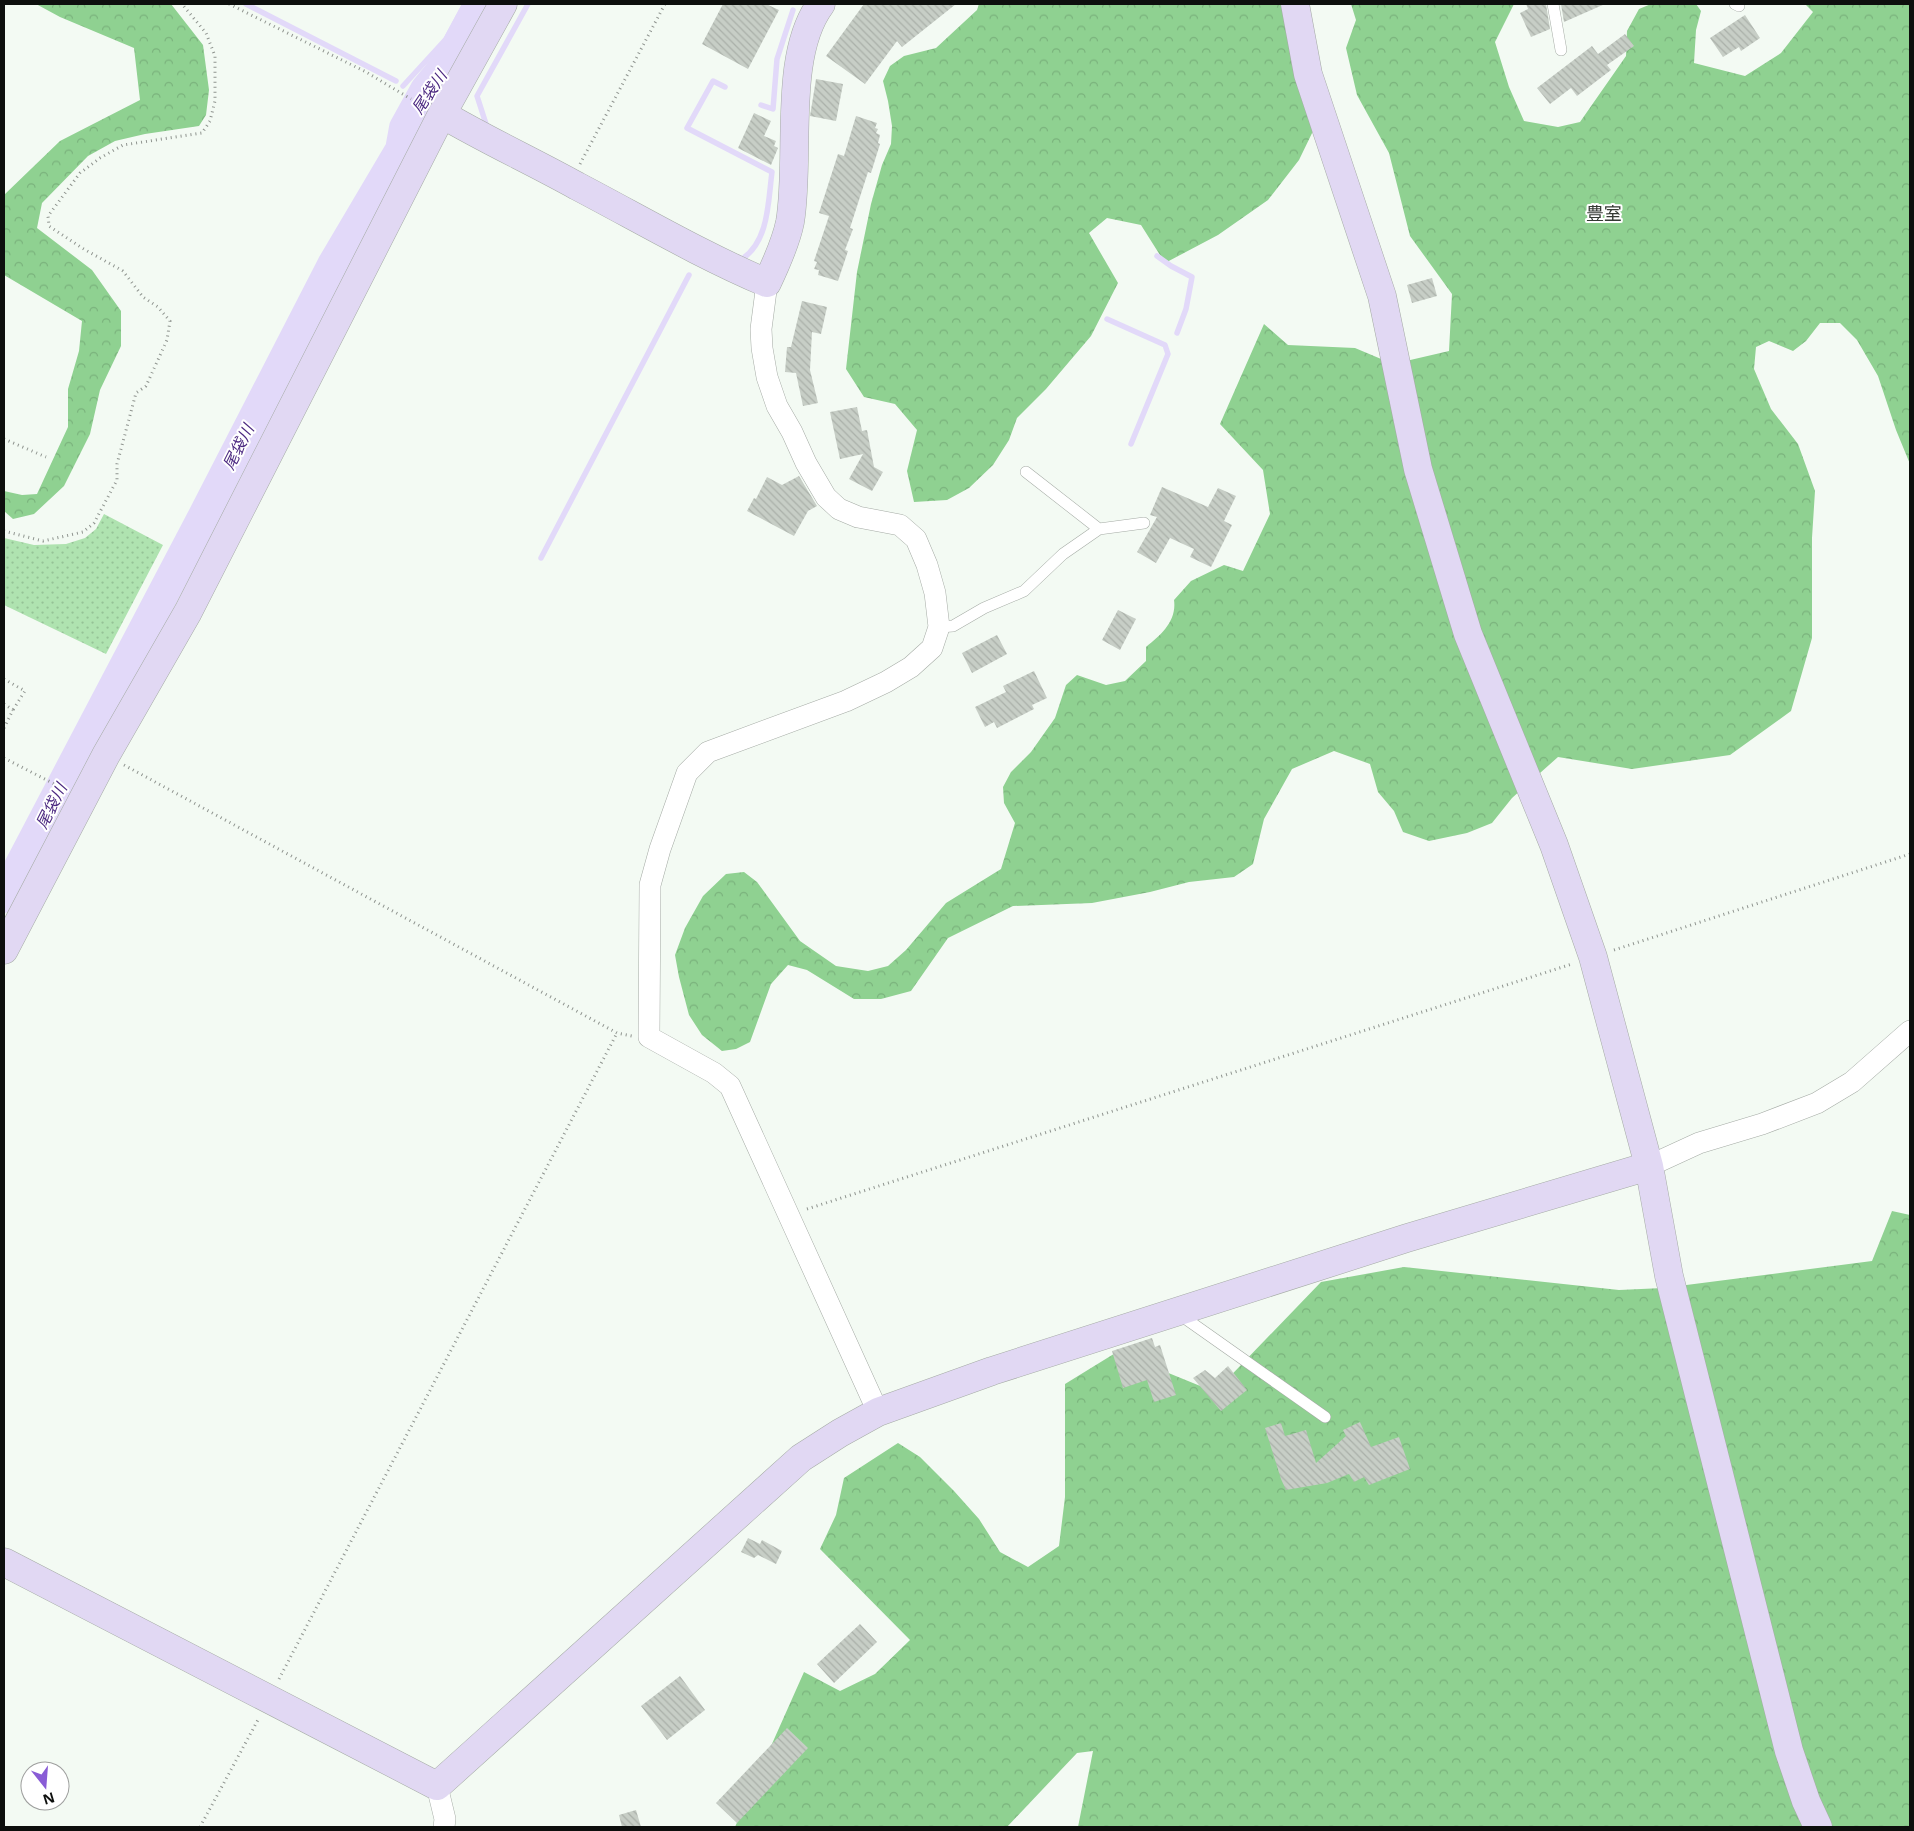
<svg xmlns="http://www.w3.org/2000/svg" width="1914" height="1831" font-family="'Open Sans','Noto Sans JP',sans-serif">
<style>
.grass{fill:url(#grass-dots)}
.forest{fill:url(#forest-crowns)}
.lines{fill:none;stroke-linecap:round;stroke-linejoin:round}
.stream{stroke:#e2d9f9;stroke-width:5.5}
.river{stroke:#e2d9f9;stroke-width:32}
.building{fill:url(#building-back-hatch)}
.lane-casing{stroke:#a5aba5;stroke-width:12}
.street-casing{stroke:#a5aba5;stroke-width:22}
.secondary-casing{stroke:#a5aba5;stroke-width:29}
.path{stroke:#8f948f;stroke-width:3;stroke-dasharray:1 4;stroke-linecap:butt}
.lane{stroke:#fff;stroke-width:11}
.street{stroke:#fff;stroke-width:21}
.secondary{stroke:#e1d8f3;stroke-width:28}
.labels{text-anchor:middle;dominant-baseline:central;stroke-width:4;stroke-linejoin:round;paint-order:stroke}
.water-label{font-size:16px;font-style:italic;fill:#4c2981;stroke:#fff}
.quarter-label{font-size:18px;fill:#343933;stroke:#fff}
</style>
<defs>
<pattern id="grass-dots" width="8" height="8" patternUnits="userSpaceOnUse" patternTransform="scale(1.25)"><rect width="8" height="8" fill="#afe3b0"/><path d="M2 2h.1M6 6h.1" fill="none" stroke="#95c296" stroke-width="1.8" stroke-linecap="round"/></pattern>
<pattern id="forest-crowns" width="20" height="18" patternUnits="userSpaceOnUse" patternTransform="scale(1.25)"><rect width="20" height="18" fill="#8fd191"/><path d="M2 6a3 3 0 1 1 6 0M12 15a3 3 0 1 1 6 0" fill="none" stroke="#7ab27c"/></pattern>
<pattern id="building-back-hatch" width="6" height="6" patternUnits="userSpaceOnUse" patternTransform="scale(1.25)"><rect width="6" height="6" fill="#c7cec6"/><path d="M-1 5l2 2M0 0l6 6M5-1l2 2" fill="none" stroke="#aab0a9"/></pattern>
</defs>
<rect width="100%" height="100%" fill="#f3faf3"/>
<!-- grass -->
<path class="grass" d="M104 514 163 545 106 654 4 605V538L34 545 66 544 85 538 96 529Z"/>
<!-- forest -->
<path class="forest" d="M36 4H171L203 45 209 90 206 115 199 126 145 134 115 141 88 156 42 203 37 228 92 270 121 311V346L100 390 90 434 64 486 34 514 13 519 4 511V491L22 495 37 494 68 427V389L79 351 82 321 4 275V195L60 141 140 100 134 48 60 17Z
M979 4H1288L1314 129 1299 160 1268 200 1218 235 1165 263 1141 225 1107 218 1089 233 1118 283 1091 336 1046 389 1017 418 1009 440 993 465 969 488 947 500 914 502 907 471 917 430 895 404 864 397 846 369 857 272 871 204 882 165 891 144 892 126 888 101 883 81 890 66 904 56 936 48 977 10Z
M1351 4H1514L1495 42 1509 87 1524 121 1558 127 1580 122 1626 56 1627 31 1639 9 1651 4H1696L1701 11 1696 30 1694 63 1745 76 1781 53 1813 12 1805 4H1910V464L1896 430 1878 376 1857 340 1840 323H1820L1806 341 1793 351 1769 341 1756 347 1754 369 1771 409 1798 444 1815 491 1812 538V638L1791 711 1730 755 1632 769 1558 757 1512 798 1492 823 1467 833 1429 841 1403 832 1394 811 1378 792 1370 764 1334 751 1292 769 1264 819 1253 864 1234 877 1189 882 1150 892 1092 903 1013 906 948 938 911 991 881 999H854L807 970 788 965 771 984 750 1042 736 1049 722 1051 702 1035 689 1015 679 977 675 955 685 928 703 896 726 874 744 872 757 882 800 941 836 966 868 971 888 966 906 950 946 903 1001 869 1015 823 1004 803 1003 787 1011 772 1031 752 1055 718 1066 685 1077 675 1106 685 1125 681 1146 661V647C1161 635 1177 621 1174 600L1191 581 1224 565 1243 571 1270 514 1263 470 1220 424 1264 324 1288 345 1355 348 1393 364 1449 351 1452 294 1410 236 1389 153 1357 95 1346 48 1356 20Z
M1892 1211 1910 1215V1827H1078L1093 1751 1077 1753 1007 1827H735L804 1672 840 1691 875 1674 910 1640 820 1549 836 1515 844 1478 898 1443 920 1457 954 1491 979 1519 1000 1552 1028 1567 1059 1546 1065 1497V1384L1117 1352 1215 1392 1321 1282 1404 1267 1619 1290 1663 1288 1872 1261Z"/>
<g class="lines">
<!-- stream -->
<path class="stream" d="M246 4 396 81
M403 86 446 39 465 4
M725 87 713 81 687 128 772 172C768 202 769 241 742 259L738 257
M418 92 430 98
M761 105 773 109 777 59 793 10
M487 127 477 96 528 4
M1157 256 1171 266 1192 277 1186 309 1177 333
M1107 319 1165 345 1168 354 1131 444
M541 558 689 275"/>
<!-- river -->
<path class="river" d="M4 897 205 514 333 265 401 150 405 128 426 90 449 62 480 4"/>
</g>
<!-- building -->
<path class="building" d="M723 4H766L779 10 748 69 702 44Z
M864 4H956L902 47 897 41 865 84 826 56Z
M1526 4H1546L1550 29 1531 37 1520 13 1528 9Z
M1561 4H1605L1564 22Z
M1745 15 1760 38 1741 51 1739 47 1723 57 1710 38Z
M1625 34 1634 46 1607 65 1611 70 1577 96 1571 88 1550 104 1537 88 1592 46 1598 54Z
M816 79 843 84 836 121 810 116Z
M754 113 771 121 764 136 776 141 774 146 778 148 771 165 738 148Z
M856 116 877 123 875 128 878 129 876 133 880 135 878 143 880 144 871 173 868 172 850 228 853 229 845 250 848 251 838 281 818 275 819 270 814 269 817 262 814 261 829 216 819 213 838 154 844 156Z
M1432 278 1437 296 1412 303 1407 285Z
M802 301 827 307 821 334 812 332 810 370 818 403 803 406 796 373 785 372 787 347H791Z
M857 407 862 431 867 430 874 467 883 472 872 491 849 479 863 454 840 459 830 412Z
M799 476 817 506 808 511 794 536 747 511 754 498 756 499 767 477 782 485Z
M1162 487 1208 507 1218 488 1236 496 1224 521 1232 525 1211 567 1190 557 1194 549 1170 538 1156 563 1137 552 1157 517 1150 515Z
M1118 610 1136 619 1120 650 1102 640Z
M997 635 1007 654 972 673 962 653Z
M1034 671 1047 698 1032 705 1034 709 997 728 994 722 985 727 975 707 1006 692 1003 686Z
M1152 1338 1155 1347 1160 1345 1176 1395 1154 1402 1147 1380 1123 1388 1112 1351Z
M1228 1366 1247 1390 1221 1411 1193 1378 1205 1370 1215 1378Z
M1360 1422 1371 1447 1399 1437 1410 1469 1369 1485 1364 1477 1354 1482 1349 1474 1327 1483 1286 1490 1281 1479 1265 1428 1281 1423 1285 1436 1306 1430 1316 1463 1346 1436 1343 1430Z
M748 1538 760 1544 762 1540 782 1551 776 1564 758 1555 754 1558 741 1552Z
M860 1624 877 1642 834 1683 817 1664Z
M680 1676 705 1710 667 1740 641 1706Z
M787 1728 808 1748 737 1823 716 1803Z
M636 1810 641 1827H622L619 1815Z"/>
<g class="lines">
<!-- lane casing -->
<g class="lane-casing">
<path id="lane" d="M1553 4 1561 50
M1735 4 1739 6
M1099 529 1144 523
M939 627 953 626 984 608 1024 591 1063 554 1099 529 1026 472
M1179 1314 1325 1417"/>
</g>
<!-- street casing -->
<g class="street-casing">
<path id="street" d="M767 283 761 329 762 348 767 377 777 406 792 432 806 463 826 497 839 509 858 517 900 525 916 539 927 565 935 593 939 627 932 648 911 667 886 682 846 701 708 752 687 773 660 849 650 885 649 1037 714 1073 730 1086 878 1412
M1649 1166 1699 1143 1762 1124 1817 1103 1852 1082 1910 1031
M437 1786 445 1819 444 1827"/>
</g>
<!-- secondary casing -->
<g class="secondary-casing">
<path id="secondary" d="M1295 4 1308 74 1382 296 1418 469 1468 634 1554 845 1593 957 1649 1166 1669 1276 1789 1751 1806 1801 1818 1827
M442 114C486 140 532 161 577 186 640 219 701 255 767 283 776 264 786 242 790 222 801 158 782 56 821 4
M4 950 106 755 188 612 442 114 503 4
M4 1562 437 1786 801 1458 840 1433 878 1412 992 1371 1407 1238 1649 1166"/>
</g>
<!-- path -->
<path class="path" d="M229 4 366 72 411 99
M580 164 665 4
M4 439 46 457
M4 531 43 541 83 532 94 523 117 480V464L136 393 146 386 167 340 170 321 158 307 143 297 123 271 82 248 49 226 48 216 80 173 100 158 123 145 202 133 210 121 215 101V56L206 33 182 4
M4 679 25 691 13 710
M4 704 13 710 4 728
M4 758 64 789
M124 765 617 1033 632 1036
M1614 950 1910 854
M807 1209 1572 964
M279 1679 617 1033
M200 1827 259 1718"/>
<!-- lane -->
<use href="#lane" class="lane"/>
<!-- street -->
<use href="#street" class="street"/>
<!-- secondary -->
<use href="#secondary" class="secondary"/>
</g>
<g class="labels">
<!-- water labels -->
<g class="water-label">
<text transform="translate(429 92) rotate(-56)">尾袋川</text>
<text transform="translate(238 447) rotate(-63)">尾袋川</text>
<text transform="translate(51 806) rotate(-63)">尾袋川</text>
</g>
<!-- quarter labels -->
<g class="quarter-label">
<text x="1604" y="213">豊室</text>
</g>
</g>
<!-- border -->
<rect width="1914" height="1831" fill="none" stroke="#0d0f0d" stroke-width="10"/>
<!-- north arrow -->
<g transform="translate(45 1786) rotate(163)"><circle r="24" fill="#ffffff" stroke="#9e9f9e"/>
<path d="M0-4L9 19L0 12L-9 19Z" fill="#895cd6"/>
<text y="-8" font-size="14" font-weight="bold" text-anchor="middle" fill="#0d0f0d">N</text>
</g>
</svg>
